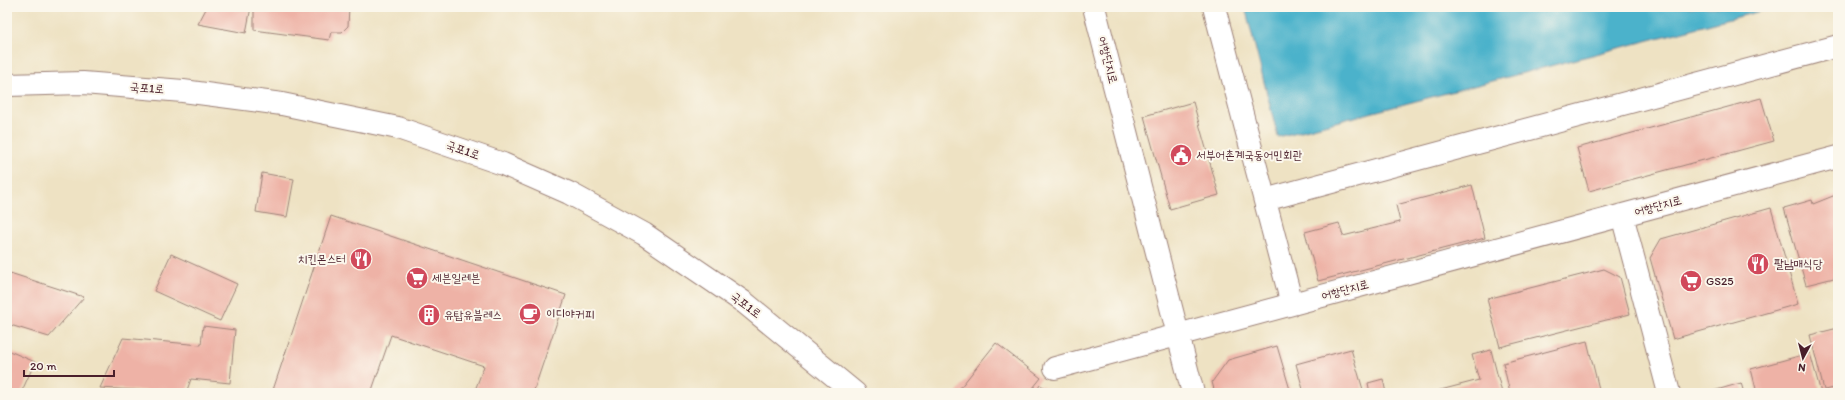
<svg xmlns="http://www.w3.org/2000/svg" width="1845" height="400" font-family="Itim,'Poor Story',sans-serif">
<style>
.water{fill:#4cb2cb;stroke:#4b687b}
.building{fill:#eeb2a6}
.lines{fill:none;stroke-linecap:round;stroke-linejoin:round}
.minor-casing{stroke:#9c8077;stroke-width:24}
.tertiary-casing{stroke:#9c8077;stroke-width:24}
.minor{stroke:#fff;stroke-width:22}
.tertiary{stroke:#fff;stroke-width:22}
.labels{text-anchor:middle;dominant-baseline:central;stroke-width:4;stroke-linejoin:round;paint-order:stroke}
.street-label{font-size:12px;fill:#4a1f2b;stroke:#fbf7ec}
.poi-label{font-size:12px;fill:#4a1f2b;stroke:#fbf7ec;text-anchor:start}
</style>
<rect width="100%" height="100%" fill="#fbf7ec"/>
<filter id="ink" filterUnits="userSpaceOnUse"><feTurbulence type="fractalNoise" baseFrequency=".025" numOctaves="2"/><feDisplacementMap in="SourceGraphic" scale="8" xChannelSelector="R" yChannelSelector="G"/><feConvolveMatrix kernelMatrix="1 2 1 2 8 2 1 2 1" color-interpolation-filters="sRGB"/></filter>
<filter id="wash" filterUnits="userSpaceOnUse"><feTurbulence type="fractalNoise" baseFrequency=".012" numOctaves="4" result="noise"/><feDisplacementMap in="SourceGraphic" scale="16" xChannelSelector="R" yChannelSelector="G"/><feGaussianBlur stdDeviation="0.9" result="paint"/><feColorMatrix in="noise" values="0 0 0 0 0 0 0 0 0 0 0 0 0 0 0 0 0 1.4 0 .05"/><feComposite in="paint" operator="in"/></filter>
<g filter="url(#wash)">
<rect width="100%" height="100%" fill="#eee2c3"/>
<!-- water -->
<path class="water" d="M1245 7H1776L1278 137Z"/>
<g id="blocks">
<!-- building -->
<path class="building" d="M207 7H251L246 33 198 24Z
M254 7H349L348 26 342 32H331L329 40 254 30Z
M1761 98 1774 141 1589 191 1577 148Z
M1193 102 1219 195 1170 209 1144 116Z
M262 173 294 179 287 217 256 212Z
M1472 185 1485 238 1318 281 1305 232 1339 223 1343 236 1400 222 1396 205Z
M1838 194V277L1806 285 1784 208 1812 200 1813 204Z
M1771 208 1798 304 1673 339 1650 258 1661 239Z
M331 216 566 295 533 393H474L484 366 391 335 371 393H272Z
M171 254 237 284 220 321 154 291Z
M1604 269 1620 277 1630 314 1500 347 1487 299Z
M7 272 84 297 49 337 7 324Z
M203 326 235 330 230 383 191 379 186 393 100 388 123 338 201 345Z
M1838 328V387L1824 390 1810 335Z
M1587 341 1600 393H1510L1503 363Z
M996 343 1041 378 1029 393H956Z
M1277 346 1291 393H1215L1212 382 1228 360Z
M1351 349 1364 393H1304L1296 364Z
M7 350 35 362 21 393H7Z
M1491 350 1502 393H1429L1479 380 1472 355Z
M1810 353 1821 393H1757L1751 369Z
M1383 379 1386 393H1370L1368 383Z
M1741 383 1744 393H1706Z
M1040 385 1055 393H1035Z"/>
</g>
</g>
<g filter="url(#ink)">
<use href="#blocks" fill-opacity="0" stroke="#9c8077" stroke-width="1"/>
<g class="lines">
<!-- minor casing -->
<g class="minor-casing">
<path id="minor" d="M1094 7 1193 393
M1214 7 1292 304
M1265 200 1838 46
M1622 215 1669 393
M1055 368 1838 157"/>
</g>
<!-- tertiary casing -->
<g class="tertiary-casing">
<path id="tertiary" d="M7 85 83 83 183 91 282 104 398 128 503 164 569 193 644 234 745 303 855 393"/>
</g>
<!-- minor -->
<use href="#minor" class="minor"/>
<!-- tertiary -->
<use href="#tertiary" class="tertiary"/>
</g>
</g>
<!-- icons -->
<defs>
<g id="civic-disc" transform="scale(1.15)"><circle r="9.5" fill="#d1495b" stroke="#fbf7ec"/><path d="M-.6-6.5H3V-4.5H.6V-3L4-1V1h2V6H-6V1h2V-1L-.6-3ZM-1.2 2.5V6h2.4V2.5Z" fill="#fff"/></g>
<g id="restaurant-disc" transform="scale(1.15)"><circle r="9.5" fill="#d1495b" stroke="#fbf7ec"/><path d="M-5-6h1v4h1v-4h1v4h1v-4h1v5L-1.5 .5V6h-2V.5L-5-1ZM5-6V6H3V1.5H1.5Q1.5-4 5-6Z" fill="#fff"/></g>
<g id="supermarket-disc" transform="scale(1.15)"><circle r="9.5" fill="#d1495b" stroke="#fbf7ec"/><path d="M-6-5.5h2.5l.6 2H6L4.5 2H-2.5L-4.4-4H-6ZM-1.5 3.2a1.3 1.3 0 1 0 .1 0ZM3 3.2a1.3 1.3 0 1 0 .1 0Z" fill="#fff"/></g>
<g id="cafe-disc" transform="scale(1.15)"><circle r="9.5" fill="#d1495b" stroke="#fbf7ec"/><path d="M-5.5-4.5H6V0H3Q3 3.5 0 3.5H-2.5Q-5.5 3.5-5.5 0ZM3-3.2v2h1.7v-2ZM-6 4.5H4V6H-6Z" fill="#fff"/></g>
<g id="building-disc" transform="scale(1.15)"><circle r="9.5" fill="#d1495b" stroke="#fbf7ec"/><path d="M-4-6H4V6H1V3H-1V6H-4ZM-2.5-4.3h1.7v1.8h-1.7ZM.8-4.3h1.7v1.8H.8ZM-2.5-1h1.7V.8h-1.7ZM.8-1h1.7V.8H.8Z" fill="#fff"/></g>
</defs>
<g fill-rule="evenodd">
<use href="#civic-disc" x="1181" y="155"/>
<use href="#restaurant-disc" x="361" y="259"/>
<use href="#restaurant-disc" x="1758" y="264"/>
<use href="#supermarket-disc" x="417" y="278"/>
<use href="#supermarket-disc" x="1691" y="281"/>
<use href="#cafe-disc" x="530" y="314"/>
<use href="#building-disc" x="429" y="315"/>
</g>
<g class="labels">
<!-- street labels -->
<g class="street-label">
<text transform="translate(1108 60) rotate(76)">어항단지로</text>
<text transform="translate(147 88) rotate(4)">국포1로</text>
<text transform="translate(463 150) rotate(19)">국포1로</text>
<text transform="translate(1658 206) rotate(-15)">어항단지로</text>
<text transform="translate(1345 290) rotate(-15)">어항단지로</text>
<text transform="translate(746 305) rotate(37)">국포1로</text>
</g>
<!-- poi labels -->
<g class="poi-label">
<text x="1196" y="155">서부어촌계국동어민회관</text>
<text x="346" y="259" text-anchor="end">치킨몬스터</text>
<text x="1774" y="264">팔남매식당</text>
<text x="432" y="278">세븐일레븐</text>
<text x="1706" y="281">GS25</text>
<text x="546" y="314">이디야커피</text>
<text x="444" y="315">유탑유블레스</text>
</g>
</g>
<!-- margin -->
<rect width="1845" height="400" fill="none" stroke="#fbf7ec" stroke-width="24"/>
<!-- north arrow -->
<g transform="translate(1803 358) rotate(187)" stroke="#fbf7ec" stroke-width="3" paint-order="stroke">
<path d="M0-3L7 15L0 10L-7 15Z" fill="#4a1f2b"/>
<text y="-6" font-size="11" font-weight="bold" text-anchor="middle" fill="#4a1f2b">N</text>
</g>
<!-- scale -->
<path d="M24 370v6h90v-6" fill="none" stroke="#4a1f2b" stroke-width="2"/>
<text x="30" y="370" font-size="12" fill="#4a1f2b" stroke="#fbf7ec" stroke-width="3" paint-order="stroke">20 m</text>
</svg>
